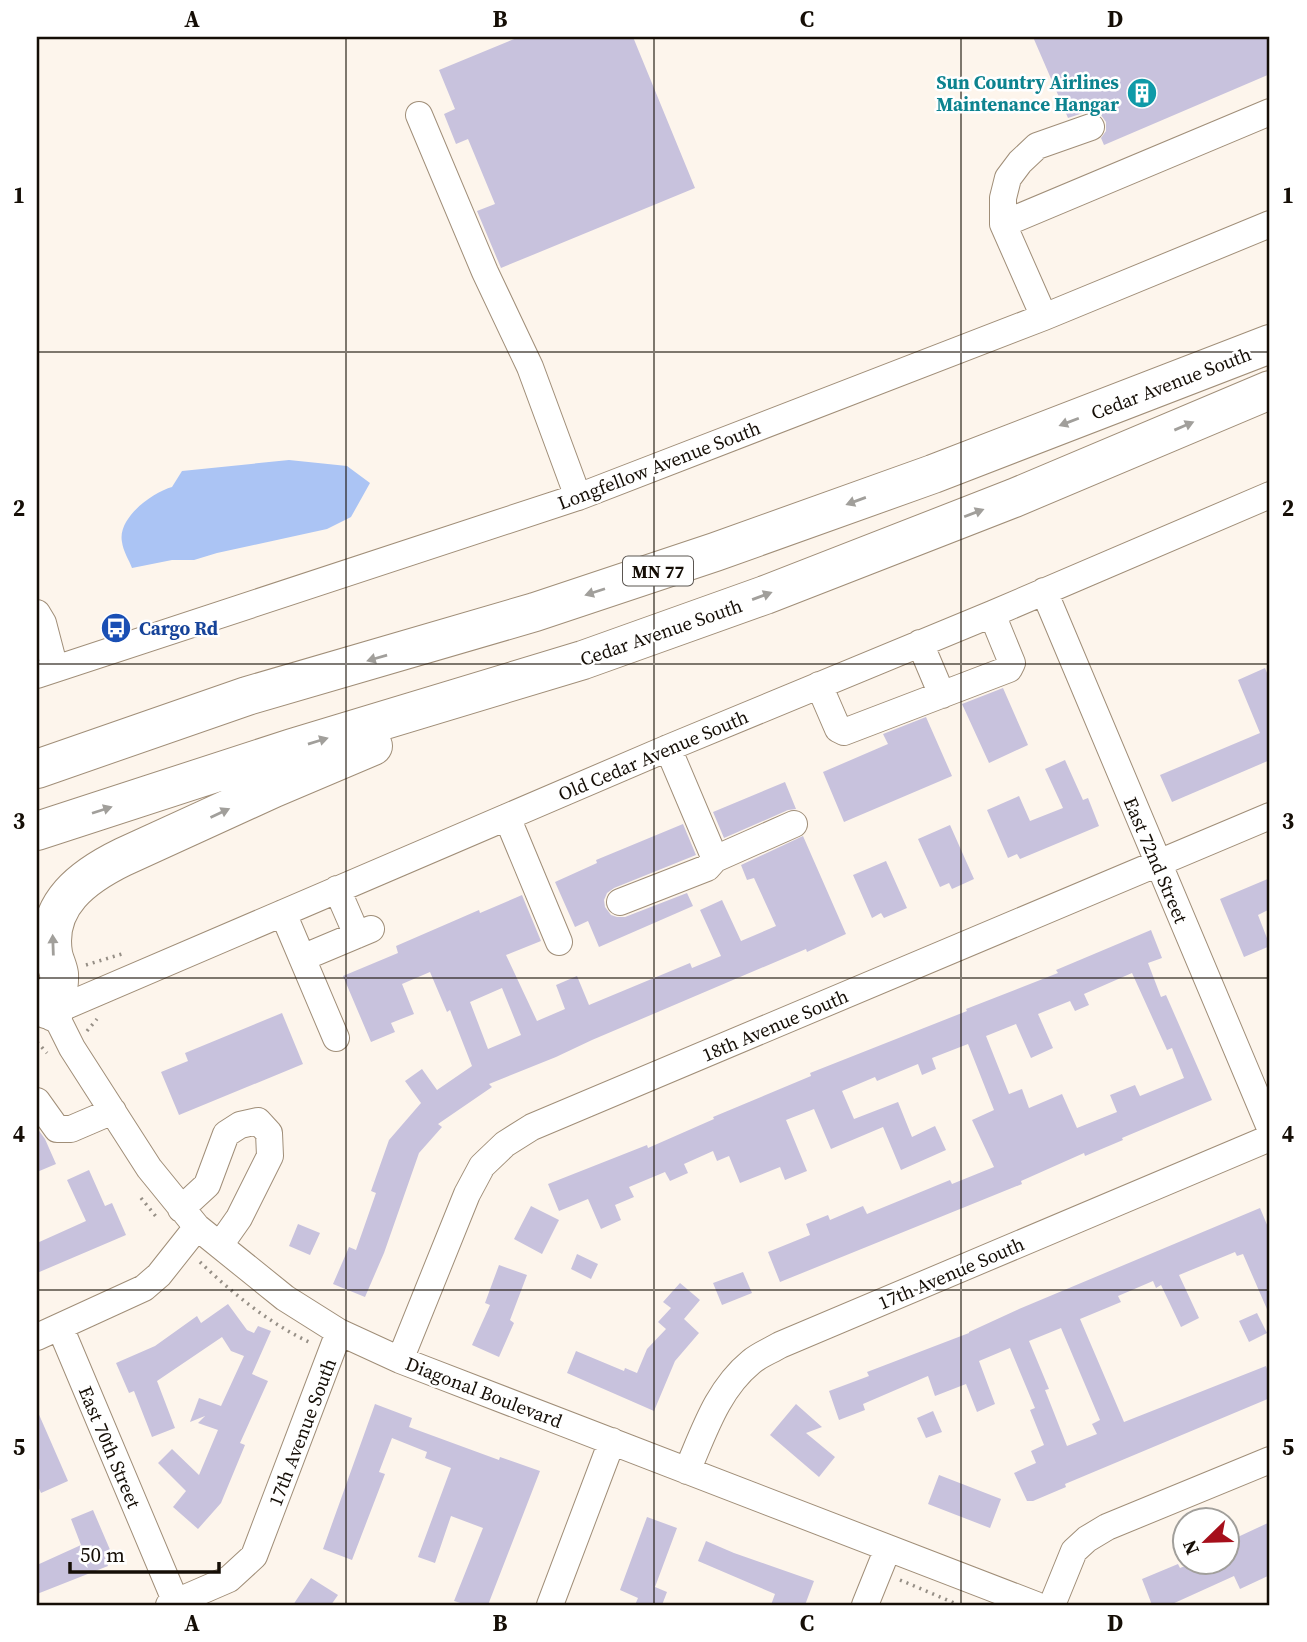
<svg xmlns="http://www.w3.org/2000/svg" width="1307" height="1642" font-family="'Source Serif 4',serif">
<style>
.water{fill:#abc4f4}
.building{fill:#c8c2dd;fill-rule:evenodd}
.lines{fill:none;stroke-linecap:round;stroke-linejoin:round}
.minor-casing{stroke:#a08e78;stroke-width:28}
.highway-casing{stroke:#a08e78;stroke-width:40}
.path{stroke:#968f86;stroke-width:3.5;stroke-dasharray:2 5;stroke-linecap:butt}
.minor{stroke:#fff;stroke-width:26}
.highway{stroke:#fff;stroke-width:38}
.oneway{fill:#a19f9b}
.grid{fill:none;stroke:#150e06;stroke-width:2;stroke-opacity:0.55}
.labels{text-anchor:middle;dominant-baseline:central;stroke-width:5;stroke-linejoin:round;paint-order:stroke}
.shield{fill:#fff;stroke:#5b5651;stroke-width:2}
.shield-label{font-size:18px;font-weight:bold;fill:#150e06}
.culture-label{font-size:19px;font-weight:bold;fill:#0d838f;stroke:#fff;text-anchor:end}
.street-label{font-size:19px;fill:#150e06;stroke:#fff}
.transit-label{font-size:19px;font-weight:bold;fill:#164399;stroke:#fff;text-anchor:start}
.neatline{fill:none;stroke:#150e06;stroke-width:2.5}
.grid-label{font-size:23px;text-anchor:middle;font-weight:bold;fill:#150e06}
</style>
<rect width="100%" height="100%" fill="#fdf5ec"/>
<!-- water -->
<path class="water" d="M289 460 347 466 370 483 351 517 327 529 217 553 194 560H172L132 568C129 560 123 551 122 542 117 518 153 492 172 487L182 471Z"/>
<!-- building -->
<path class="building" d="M519 37H633L695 188 501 268 477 211 495 204 468 139 456 144 444 114 455 109 439 70Z
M1033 37H1270V74L1104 145 1101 138 1106 131V122L1101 115 1093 111 1086 112 1068 118Z
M1265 668 1270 680V760L1172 802 1160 775 1260 733 1238 680Z
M1003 688 1028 745 989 763 962 704Z
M926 717 952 776 844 822 823 772 888 744 883 734Z
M1065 760 1083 800 1088 798 1099 826 1020 859 1017 854 1008 858 987 810 1019 796 1030 821 1063 808 1045 769Z
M785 782 796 809 788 810 724 838 713 812Z
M683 824 696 855 614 888 607 893 604 900 605 907 611 915 617 917H625L687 893 693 906 599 947 588 921 575 927 555 882 597 863 596 860Z
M950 825 974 879 952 889 949 883 940 887 918 839Z
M803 836 846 934 807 952 806 949 592 1040 556 1057 489 1084 492 1087 438 1124 442 1127 419 1153 384 1253 365 1297 333 1284 349 1247 356 1250 376 1193 371 1191 389 1140 421 1103 405 1081 422 1069 437 1090 472 1066 450 1010 447 1012 430 972 402 984 414 1014 391 1023 395 1032 371 1042 343 976 398 953 396 946 479 910 480 913 522 895 541 941 506 955 537 1021 565 1009 556 985 577 976 589 1005 690 963 692 968 721 956 700 910 722 900 741 941 776 926 754 878 747 880 741 865ZM502 988 521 1035 488 1049 470 1002Z
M886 861 907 908 884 918 881 913 872 918 853 875Z
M1270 878V909L1258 915 1270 946 1244 957 1220 899Z
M1151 930 1162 958 1148 963 1161 997 1166 995 1212 1100 1122 1138 1123 1140 1085 1156 1084 1153 1021 1181 1022 1184 780 1282 768 1252 810 1235 806 1224 828 1215 830 1220 863 1206 867 1214 950 1180 952 1184 994 1167 972 1120 994 1110 968 1044 932 1058 936 1069 922 1075 918 1064 877 1081 875 1077 842 1091 854 1119 898 1102 912 1137 935 1126 946 1150 901 1170 883 1127 831 1149 814 1109 786 1120 807 1171 785 1180 780 1167 740 1183 729 1156 717 1161 713 1151 684 1164 688 1173 670 1181 665 1172 629 1187 634 1197 615 1205 621 1220 601 1229 588 1199 559 1211 548 1184 647 1145 648 1148 714 1119 713 1117 811 1076 810 1073 967 1011 966 1009 1058 973 1056 970ZM1132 973 1167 1050 1172 1048 1184 1078 1140 1096 1135 1085 1110 1095 1117 1112 1077 1128 1062 1094 1029 1108 1022 1089 1009 1094 986 1036 1016 1024 1031 1058 1053 1048 1038 1014 1070 1001 1075 1011 1089 1005 1084 994Z
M282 1013 303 1064 179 1115 161 1072 188 1061 185 1053Z
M37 1128 45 1139 56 1164 37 1172Z
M89 1170 105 1206 112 1203 126 1235 37 1273V1243L86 1221 67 1180Z
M531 1206 559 1220 542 1254 514 1239Z
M1260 1208 1270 1232V1316L1243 1254 1237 1256 1235 1252 1179 1275 1199 1318 1181 1327 1161 1285 1156 1288 1153 1281 1118 1296 1121 1302 1080 1319 1124 1422 1266 1366 1270 1377V1398L1065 1484 1066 1487 1033 1501H1027L1014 1473 1036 1463 1031 1451 1044 1445 1030 1410 1035 1408 1010 1348 979 1361 995 1404 977 1412 966 1384 935 1396 928 1376 863 1404 865 1410 839 1420 829 1391 869 1376 867 1372 969 1333V1332L1019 1309ZM1061 1328 1100 1420 1092 1424 1097 1434 1067 1446 1045 1390 1049 1389 1029 1341Z
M298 1224 320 1233 310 1255 289 1246Z
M577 1254 598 1264 591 1279 571 1269Z
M499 1265 527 1275 510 1320 514 1323 499 1357 472 1345 490 1305 485 1303Z
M743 1272 752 1293 722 1305 713 1283Z
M680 1283 700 1300 684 1319 699 1333 675 1361 654 1411 567 1373 576 1351 624 1371 625 1368 637 1373 647 1349 666 1329 658 1322 671 1308 663 1302Z
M228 1304 247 1330 254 1333 258 1326 271 1331 252 1374 268 1381 240 1443 245 1445 221 1503 198 1529 173 1507 186 1491 158 1463 172 1449 199 1475 218 1430 198 1423 205 1416 190 1422 199 1398 221 1406 244 1356 231 1351 222 1337 157 1381 175 1428 152 1437 134 1391 129 1393 116 1363 155 1346 197 1316 201 1323Z
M1257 1313 1267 1333 1249 1342 1239 1321Z
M375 1404 412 1418 409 1427 499 1460 500 1457 540 1471 488 1605H467L454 1601 483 1528 451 1516 435 1563 418 1557 451 1468 425 1458 427 1452 392 1438 379 1472 385 1474 352 1560 323 1549Z
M796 1404 822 1427 806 1433 835 1457 819 1477 770 1435Z
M37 1410 68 1481 41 1493 37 1484Z
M933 1411 942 1432 926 1438 917 1418Z
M939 1475 1001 1499 990 1528 928 1504Z
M93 1510 111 1552 104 1555 108 1566 37 1594V1565L81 1545 71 1519Z
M647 1517 677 1528 655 1587 667 1592 662 1605H635L638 1598 620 1590Z
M1270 1522V1575L1240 1589 1234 1576 1170 1605H1152L1142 1579 1178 1564 1180 1568 1195 1562H1227V1542Z
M706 1541 734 1553 814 1581 805 1605H771L775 1594 698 1561Z
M311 1578 338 1595 331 1605H293Z"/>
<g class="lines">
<!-- minor casing -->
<g class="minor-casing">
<path id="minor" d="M419 115 485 272 530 367 578 497
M1003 224 1270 112
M1044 317 1003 224V198L1008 178 1020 162 1037 146 1091 127
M1044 591 1270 1128
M37 613 43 623 55 669
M920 643 942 695
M37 675 578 497 1044 317 1270 224
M819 685 838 729 844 732 1009 669 1012 663 992 614
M668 748 715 859
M507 817 559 942
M337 889 357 935
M620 902 707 868 715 859 794 824
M283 913 336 1038
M302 958 371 929
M54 1012 72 1048 149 1168 197 1227 285 1298 339 1332 400 1360 1036 1605
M45 1015 668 748 992 614 1270 495
M37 1101 57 1129H71L113 1111
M181 1209 207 1185 226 1134 240 1125 258 1121 269 1133 270 1156 239 1218 220 1245
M60 1327 177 1605
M37 1337 144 1288 159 1275 197 1227
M400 1360 467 1194 482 1166 505 1144 532 1127 1270 816
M687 1471C704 1432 717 1390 751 1362 759 1355 770 1351 780 1345L1270 1138
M169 1605 229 1579 254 1556 339 1332
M550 1605 612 1441
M865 1605 888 1548
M1052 1605 1074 1551 1087 1539 1107 1527 1270 1460"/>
</g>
<!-- highway casing -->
<g class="highway-casing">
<path id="highway" d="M37 769 247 696 535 612 715 552 933 474 1270 344
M37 831 292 748 583 660 765 595 1014 498 1270 390
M37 998 54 1012C56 1000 60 986 59 974 58 967 54 960 53 953 45 904 84 876 123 857L274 788 373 746"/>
</g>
<!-- path -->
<path class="path" d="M86 965 125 953
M87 1031 97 1019
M37 1042 47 1053
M141 1198 158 1219
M200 1262C232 1293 269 1323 309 1342
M900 1580 959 1605"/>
<!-- minor -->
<use href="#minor" class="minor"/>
<!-- highway -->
<use href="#highway" class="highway"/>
</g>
<!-- one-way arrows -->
<defs><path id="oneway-solid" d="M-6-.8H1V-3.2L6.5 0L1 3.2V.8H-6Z" transform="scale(1.75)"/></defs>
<g class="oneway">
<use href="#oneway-solid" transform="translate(1069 422) rotate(159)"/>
<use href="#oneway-solid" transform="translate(1184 426) rotate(-23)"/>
<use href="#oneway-solid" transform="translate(856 501) rotate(160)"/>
<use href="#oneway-solid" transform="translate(974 513) rotate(-21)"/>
<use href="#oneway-solid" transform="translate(595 592) rotate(162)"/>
<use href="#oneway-solid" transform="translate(762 596) rotate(-20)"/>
<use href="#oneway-solid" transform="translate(377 658) rotate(164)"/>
<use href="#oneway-solid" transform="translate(318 741) rotate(-17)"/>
<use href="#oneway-solid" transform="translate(102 810) rotate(-18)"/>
<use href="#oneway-solid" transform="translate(220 813) rotate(-25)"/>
<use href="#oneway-solid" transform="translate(53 945) rotate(-92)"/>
</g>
<!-- grid -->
<path class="grid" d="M346 37V1605M654 37V1605M961 37V1605M37 352H1270M37 664H1270M37 978H1270M37 1290H1270"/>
<!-- icons -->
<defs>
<g id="building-disc" transform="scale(1.575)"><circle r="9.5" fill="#0f9aa8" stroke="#fff"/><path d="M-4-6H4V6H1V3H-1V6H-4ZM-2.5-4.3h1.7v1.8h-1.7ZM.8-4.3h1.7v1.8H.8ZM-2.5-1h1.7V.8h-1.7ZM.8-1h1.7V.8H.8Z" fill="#fff"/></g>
<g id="bus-disc" transform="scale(1.575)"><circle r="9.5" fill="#1a4fb4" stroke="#fff"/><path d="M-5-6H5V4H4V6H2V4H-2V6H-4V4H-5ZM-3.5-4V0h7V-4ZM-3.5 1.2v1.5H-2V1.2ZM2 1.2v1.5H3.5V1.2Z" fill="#fff"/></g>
</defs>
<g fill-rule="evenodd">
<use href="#building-disc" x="1142" y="93"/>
<use href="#bus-disc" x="116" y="628"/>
</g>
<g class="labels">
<!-- shield labels -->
<rect class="shield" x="623" y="556.5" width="70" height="29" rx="5"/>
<g class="shield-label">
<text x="658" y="571">MN 77</text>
</g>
<!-- culture labels -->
<g class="culture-label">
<text x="1119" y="82">Sun Country Airlines<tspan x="1119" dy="22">Maintenance Hangar</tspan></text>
</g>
<!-- street labels -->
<g class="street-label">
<text transform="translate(1171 383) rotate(-21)">Cedar Avenue South</text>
<text transform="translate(659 465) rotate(-21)">Longfellow Avenue South</text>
<text transform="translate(661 632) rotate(-19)">Cedar Avenue South</text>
<text transform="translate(653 755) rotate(-23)">Old Cedar Avenue South</text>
<text transform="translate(1156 860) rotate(67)">East 72nd Street</text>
<text transform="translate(775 1025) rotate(-23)">18th Avenue South</text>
<text transform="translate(951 1273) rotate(-23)">17th Avenue South</text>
<text transform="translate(484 1392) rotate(21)">Diagonal Boulevard</text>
<text transform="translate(302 1432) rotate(-69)">17th Avenue South</text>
<text transform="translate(110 1447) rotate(67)">East 70th Street</text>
</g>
<!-- transit labels -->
<g class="transit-label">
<text x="139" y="628">Cargo Rd</text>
</g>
</g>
<!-- border -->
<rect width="1307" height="1642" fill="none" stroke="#ffffff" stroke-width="77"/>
<!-- north arrow -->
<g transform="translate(1206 1541) rotate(247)"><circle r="33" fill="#ffffff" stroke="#a19f9b" stroke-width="2"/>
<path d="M0-5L12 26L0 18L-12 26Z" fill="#a60f1b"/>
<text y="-10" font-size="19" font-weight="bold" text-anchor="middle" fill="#150e06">N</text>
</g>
<!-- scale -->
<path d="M70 1562v10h149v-10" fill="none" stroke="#150e06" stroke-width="3.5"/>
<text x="80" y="1562" font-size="21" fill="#150e06" stroke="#ffffff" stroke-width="5" paint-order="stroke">50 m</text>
<rect x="38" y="38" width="1230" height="1566" class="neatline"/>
<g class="grid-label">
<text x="192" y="27">A</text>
<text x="500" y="27">B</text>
<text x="807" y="27">C</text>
<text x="1115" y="27">D</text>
<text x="19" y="203">1</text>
<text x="1288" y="203">1</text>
<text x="19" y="516">2</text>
<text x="1288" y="516">2</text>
<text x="19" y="829">3</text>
<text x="1288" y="829">3</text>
<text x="19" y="1142">4</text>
<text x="1288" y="1142">4</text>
<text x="19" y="1455">5</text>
<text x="1288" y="1455">5</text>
<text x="192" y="1631">A</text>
<text x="500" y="1631">B</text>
<text x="807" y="1631">C</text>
<text x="1115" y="1631">D</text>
</g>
</svg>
